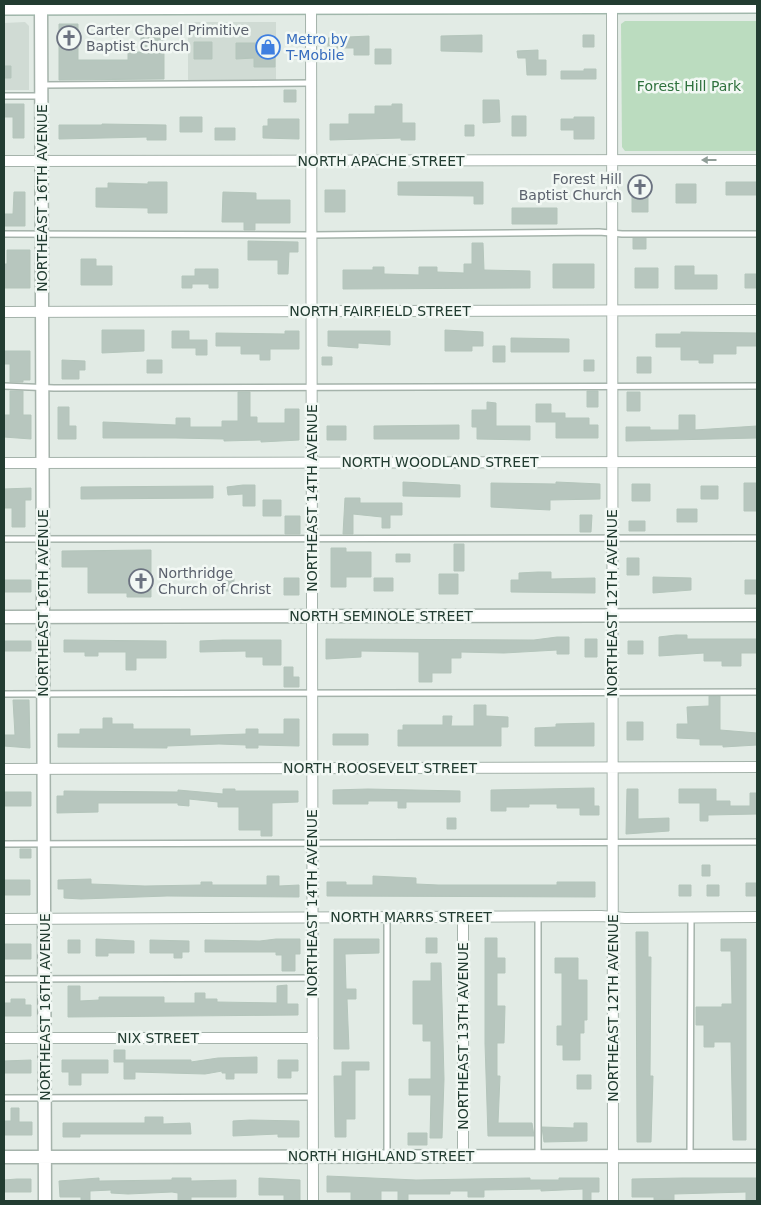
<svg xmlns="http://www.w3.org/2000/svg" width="761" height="1205" font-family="'DejaVu Sans',sans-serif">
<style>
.built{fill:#d0dbd4}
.green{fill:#bbdcbf}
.building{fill:#b7c6be;stroke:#b4c5bb}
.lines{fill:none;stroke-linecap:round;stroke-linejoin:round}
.service-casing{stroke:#a5b3ab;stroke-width:8}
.minor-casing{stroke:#a5b3ab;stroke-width:12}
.tertiary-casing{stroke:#a5b3ab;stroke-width:15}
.secondary-casing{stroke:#a0b7ab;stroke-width:18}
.service{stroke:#fff;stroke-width:5}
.minor{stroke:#fff;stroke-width:10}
.tertiary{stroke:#fff;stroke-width:12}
.secondary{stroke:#fff;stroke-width:15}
.oneway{fill:#909e98}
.labels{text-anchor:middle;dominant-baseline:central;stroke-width:5;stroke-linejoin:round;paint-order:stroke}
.worship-label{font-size:14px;fill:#5b616d;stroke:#f2f8f4;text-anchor:start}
.shop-label{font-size:14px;fill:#366cbe;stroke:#f2f8f4;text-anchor:start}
.park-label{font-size:14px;fill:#2e713d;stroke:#f2f8f4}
.street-label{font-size:14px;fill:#223c31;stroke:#f2f8f4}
</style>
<rect width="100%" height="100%" fill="#e2ebe5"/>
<!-- built -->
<path class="built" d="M25 22 29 26V90H4V23Z
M188 22H276V81H188Z"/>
<!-- green -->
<path class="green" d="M625 21H757V151H625L622 147 621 24Z"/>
<!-- building -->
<path class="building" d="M59 24H78V60H128V52H141V27H164V79L59 80Z
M482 35V52L441 51V36Z
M583 35H594V47H583Z
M369 36V55H354V48H328V38Z
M194 42H212V59H194Z
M236 43H275V67H254V58L236 59Z
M375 49H391V64H375Z
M538 50V60H546V75H527L526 58H518L517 51Z
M4 66H11V78H4Z
M584 69H596V79H561V71H584Z
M284 90H296V102H284Z
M483 100H499L500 122 483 123Z
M4 104H24V138H13V117H4Z
M392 104H402V123H415V140H401V138L330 140V124H349V114H375V106H392Z
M512 116H526V136H512Z
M180 117H202V132H180Z
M574 117H594V139H574V130H561V119H574Z
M268 119H299V139L263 138V126H268Z
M102 124 166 125V140H147V137L59 139V125H102Z
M465 125H474V136H465Z
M215 128H235V140H215Z
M632 180H648V212H632Z
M148 182H167V213H148V208L96 207V188H108V183L148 184Z
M398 182H483V204H474V196L398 195Z
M726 182H757V195H726Z
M676 184H696V203H676Z
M325 190H345V212H325Z
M14 192H25V226H4V214H13Z
M223 192 256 193V200H290V223H255V230H244V222H222Z
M512 208H557V224H512Z
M633 238H646V249H633Z
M248 241 298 242V252H289L288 274H278V260H248Z
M472 243H483L484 270 530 271V288L343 289V270H373V267H384V274L419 275V267H437V272L464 273V264H472Z
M7 250H30V288H4V264H7Z
M81 259H96V266H112V285H81Z
M553 264H594V288H553Z
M675 266H694V275H717V289H675Z
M635 268H658V288H635Z
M195 269H218V288H209V284H192V288H182V276H195Z
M745 274H757V288H745Z
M102 330H144V351L102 353Z
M445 330 483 332V346H472V351H445Z
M172 331H189V340H207V355H196V348H172Z
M285 331H299V349H270V360H260V354H241V346H216V333L285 334Z
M328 331H390V345L358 343V348L328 346Z
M681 332 757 333V346H736V354H713V363H699V360H681V347H656V334H681Z
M511 338 569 339V352H511Z
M493 346H505V362H493Z
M4 351H30V380H23V382H10V364H4Z
M322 357H332V365H322Z
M637 357H651V373H637Z
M62 360 85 361V370H79V379H62Z
M147 360H162V373H147Z
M584 360H594V371H584Z
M10 391H23V415H31V439L4 437V415H10Z
M587 391H598V407H587Z
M238 392H250V417H257V423H285V409H299V440L261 442V440L224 441V439L176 438H103V422L176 425V418H190V427H222V421H238Z
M627 392H640V411H627Z
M487 402 496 403V426H530V440L477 439V427H472V410H487Z
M536 404H551V413H565V418H589V425H598V438H556V422H536Z
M58 407H69V426H76V439H58Z
M679 415H695V430L757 426V438L626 441V427H650V430H679Z
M459 425V439H374V426Z
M327 426H346V440H327Z
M403 482 460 485V497L403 496Z
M556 482 600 484V499L550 500V510L491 507V483L556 484Z
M744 483H757V511H744Z
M632 484H650V501H632Z
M243 485H255V506H243V494L228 495 227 487Z
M213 486V498L81 499V487Z
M701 486H718V499H701Z
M31 488V500H25V527H12V508H4V489Z
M345 498H360V503H402V515H390V528H382V517L353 514V534H343Z
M263 500H281V516H263Z
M677 509H697V522H677Z
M580 515H592L591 532H580Z
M285 516H300V534H285Z
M629 521H645V531H629Z
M454 544H464V571H454Z
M331 548H346V552H371V577H346V587H331Z
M151 550V597H127V593H88V567H62V551Z
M396 554H410V562H396Z
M627 558H639V575H627Z
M538 572H551V579L595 578V593L511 592V580H519V573Z
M439 574H458V594H439Z
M653 577 691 578V590L653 593Z
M217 578H234V591H217Z
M284 578H299V595H284Z
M374 578H393V591H374Z
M4 580H31V592H4Z
M745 580H757V594H745Z
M676 635H687V639H757V653H741V666H722V661H704V653L659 656V637Z
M557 637H569V654H557V650L504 653 461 652V658H451V673H432V682H419V652L361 651V657L326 659V639L534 640Z
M585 639H597V657H585Z
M64 640 166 641V658H136V670H126V652H98V656H85V652H64Z
M223 640H281V665H263V657H246V651L200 652V641Z
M4 641H31V651H4Z
M628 641H643V654H628Z
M284 667H293V677H299V687H284Z
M709 696H720V730L757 733V745L723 747V745H700V739L677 738V724H688L687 707 709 706Z
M13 700H29L30 748 4 746V735H15Z
M474 705H486V716L508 717V727H501V746H398V730H403V725H443V716H452L451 726H474Z
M103 718H112V724H133V729H190V736L246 734V729H258V734H284V719H299V746L258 745V748H246V745L219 744 167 746V748L58 747V734H80V729H103Z
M627 722H643V740H627Z
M594 723V746H535V728L556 727V724Z
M333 734H368V745H333Z
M594 788V806H599V815H580V808H557V804H529V807H506V811H491V790Z
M223 789H235V791H298V802L272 803V836H261V830H239V807H218V802L189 799V806L178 805V803H98V812L57 813V796H64V791L178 792V790L223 794Z
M368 789 460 791V802H406V808H398V801H368V804H333V790Z
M627 789H638V819L669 818V831L626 834Z
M679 789H716V801H730V806H750V793H757V814L708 815V821H700V803H679Z
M4 792H31V806H4Z
M447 818H456V829H447Z
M20 849H31V858H20Z
M702 865H710V876H702Z
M267 876H279V886L299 885V897L167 896 81 899 64 898V889H58V880L91 879V884L145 886 201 885V882H212V885H267Z
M373 876 416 878V884L438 885H557V882H595V897L327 896V882H346V885H373Z
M4 880H30V895H4Z
M746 883H757V896H746Z
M679 885H691V896H679Z
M707 885H719V896H707Z
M636 932H648V957H651L650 1076H653L651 1142H637Z
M426 938H437V953H426Z
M485 938H497V958H505V973H497V1006H505L504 1043H497V1076H500L498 1123H532L534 1136H488L485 1043Z
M96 939 134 941V953H108V956H96Z
M276 939H300V954H295V971H282V955H276V952H205V940L260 941Z
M334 939H379V953L345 954 346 989H356V999H347L349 1049H334Z
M721 939H746V1140H733L731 1042H714V1047H704V1025H696V1007H722V1004H732L731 951H721Z
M68 940H80V953H68Z
M150 940 189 941V952H182V958H174V953H150Z
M4 944H31V959H4Z
M555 958H578V980H587V1020H584V1033H580V1060H563V1045H557V1026H562V973H555Z
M431 963H441L444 1079 442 1138H430L431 1095H409V1079H431V1041H423V1024H413V981H431Z
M287 985V1004H298V1015L68 1017V986H80V1001L99 1000V997H164V1003H195V993H205V999H217V1002L277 1003V986Z
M11 999H25V1005H31V1016H4V1003H11Z
M114 1050H125V1060H191V1062L218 1058 257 1057V1073H234V1079H226V1073H222V1071L205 1074 135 1072V1079H124V1062H114Z
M31 1060V1073H4V1061Z
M62 1060H108V1073H81V1085H69V1072H62Z
M278 1060H298V1071H291V1078H278Z
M342 1062H369V1070H355V1119H346V1137H335L334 1076H342Z
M577 1075H591V1089H577Z
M11 1108H19V1122H32V1135H4V1121H11Z
M145 1117H163V1124L190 1123 191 1134H80V1137H63V1123H145Z
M250 1120 299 1121V1137H278V1134L233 1136V1121Z
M574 1123H587V1141L544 1142 542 1127 574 1128Z
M408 1133H427V1145H408Z
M327 1176 416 1180 530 1178V1180H559V1178H599V1192H591V1201H583V1189L541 1191V1189L484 1190V1197H468V1191H450V1194H408V1201H398V1191H381V1201H351V1192H327Z
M99 1178V1181L172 1180V1178H191V1181L236 1180V1197H191V1201H178V1193L172 1192 128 1194 111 1193V1190L90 1191V1201H81V1197H60L59 1181Z
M259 1178 300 1180V1201H284V1195H259Z
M683 1178H757V1201H746V1192L674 1194V1200H654V1197H632V1179Z
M17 1179H31V1192H4V1180Z"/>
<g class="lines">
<!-- service casing -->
<g class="service-casing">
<path id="service" d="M42 85 311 83
M4 96H41
M4 234 311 235 599 232 622 234H757
M4 386 54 388 757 386
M4 539 757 538
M4 694 757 692
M4 844 757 842
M387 917V1156
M538 917V1155
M4 979 312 978
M4 1098 312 1097
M690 1156 691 918"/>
</g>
<!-- minor casing -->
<g class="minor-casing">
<path id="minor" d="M311 5 313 1201
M612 5 613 1201
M4 161 757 160
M4 312 757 310
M4 463 757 462
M4 769 757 767
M463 917V1156
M4 919 601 916 625 918 757 917
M4 1038H313"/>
</g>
<!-- tertiary casing -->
<g class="tertiary-casing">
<path id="tertiary" d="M41 4 45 1201
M4 617 757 615
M4 1157 757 1156"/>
</g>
<!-- secondary casing -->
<g class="secondary-casing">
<path id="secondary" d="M4 7 757 5"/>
</g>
<!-- service -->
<use href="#service" class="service"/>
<!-- minor -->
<use href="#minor" class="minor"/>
<!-- tertiary -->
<use href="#tertiary" class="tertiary"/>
<!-- secondary -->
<use href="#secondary" class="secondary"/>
</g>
<!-- one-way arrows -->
<defs><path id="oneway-solid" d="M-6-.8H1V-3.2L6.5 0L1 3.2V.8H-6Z" transform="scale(1.25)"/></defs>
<use class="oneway" href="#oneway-solid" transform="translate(709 160) rotate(180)"/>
<!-- icons -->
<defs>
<g id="church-ring" transform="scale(1.25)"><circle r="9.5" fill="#f2f8f4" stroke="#6b7280" stroke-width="1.5"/><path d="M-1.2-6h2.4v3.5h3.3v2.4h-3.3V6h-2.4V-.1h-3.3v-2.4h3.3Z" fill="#6b7280"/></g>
<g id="shop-ring" transform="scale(1.25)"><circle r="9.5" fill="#f2f8f4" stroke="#3f7fe0" stroke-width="1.5"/><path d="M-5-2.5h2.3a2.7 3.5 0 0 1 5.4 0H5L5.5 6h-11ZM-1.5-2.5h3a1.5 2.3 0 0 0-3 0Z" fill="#3f7fe0"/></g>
</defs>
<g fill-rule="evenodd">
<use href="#church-ring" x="69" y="38"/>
<use href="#shop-ring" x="268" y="47"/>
<use href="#church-ring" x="640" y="187"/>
<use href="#church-ring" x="141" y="581"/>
</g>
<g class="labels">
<!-- worship labels -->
<g class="worship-label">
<text x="86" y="30">Carter Chapel Primitive<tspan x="86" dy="16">Baptist Church</tspan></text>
<text x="622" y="179" text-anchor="end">Forest Hill<tspan x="622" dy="16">Baptist Church</tspan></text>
<text x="158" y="573">Northridge<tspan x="158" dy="16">Church of Christ</tspan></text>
</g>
<!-- shop labels -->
<g class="shop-label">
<text x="286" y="39">Metro by<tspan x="286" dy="16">T-Mobile</tspan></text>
</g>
<!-- park labels -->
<g class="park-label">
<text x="689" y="86">Forest Hill Park</text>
</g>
<!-- street labels -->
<g class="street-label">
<text x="381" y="161">NORTH APACHE STREET</text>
<text transform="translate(42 198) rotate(-90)">NORTHEAST 16TH AVENUE</text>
<text x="380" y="311">NORTH FAIRFIELD STREET</text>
<text x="440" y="462">NORTH WOODLAND STREET</text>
<text transform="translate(312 498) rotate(-90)">NORTHEAST 14TH AVENUE</text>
<text transform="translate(43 603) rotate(-90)">NORTHEAST 16TH AVENUE</text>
<text transform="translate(612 603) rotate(-90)">NORTHEAST 12TH AVENUE</text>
<text x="381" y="616">NORTH SEMINOLE STREET</text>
<text x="380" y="768">NORTH ROOSEVELT STREET</text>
<text transform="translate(312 903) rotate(-90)">NORTHEAST 14TH AVENUE</text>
<text x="411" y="917">NORTH MARRS STREET</text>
<text transform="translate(45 1007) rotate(-90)">NORTHEAST 16TH AVENUE</text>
<text transform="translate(613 1008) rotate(-90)">NORTHEAST 12TH AVENUE</text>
<text transform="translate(463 1036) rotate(-90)">NORTHEAST 13TH AVENUE</text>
<text x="158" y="1038">NIX STREET</text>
<text x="381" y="1156">NORTH HIGHLAND STREET</text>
</g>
</g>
<!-- border -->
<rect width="761" height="1205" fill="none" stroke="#223c31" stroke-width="10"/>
</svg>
